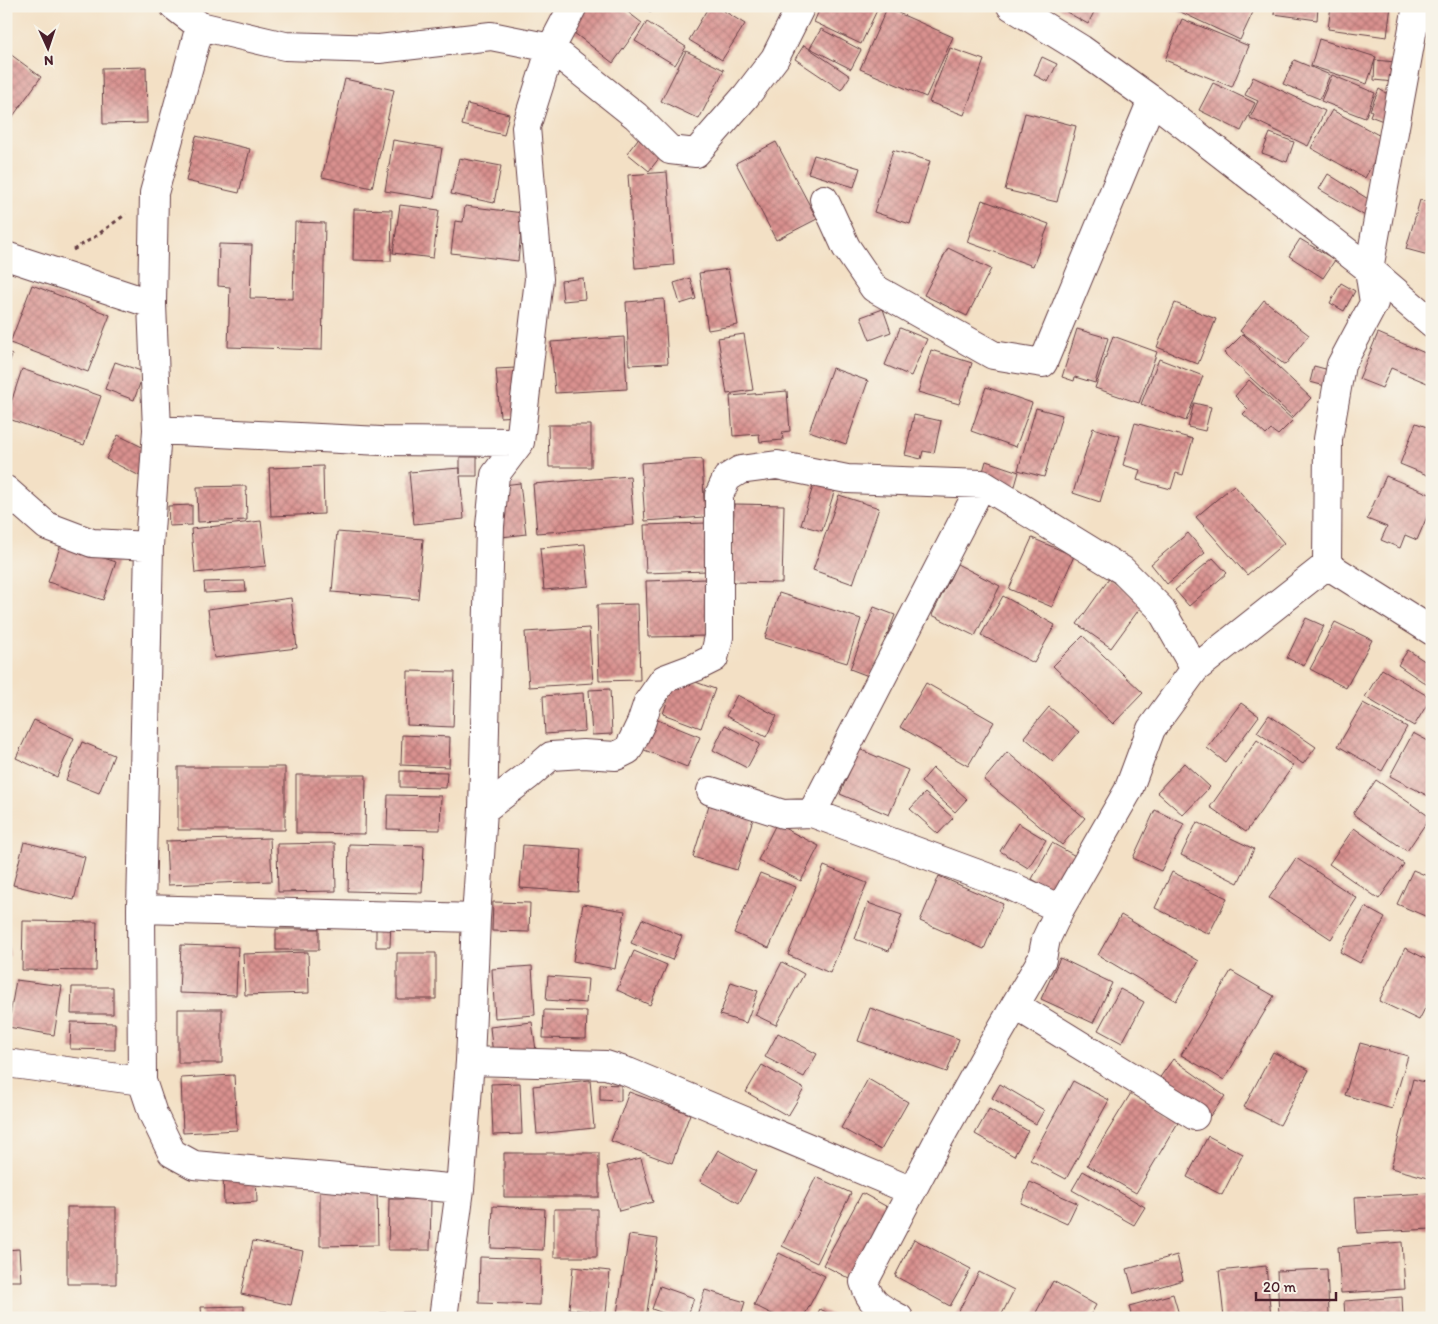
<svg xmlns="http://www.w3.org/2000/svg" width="1438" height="1324" font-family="Itim,sans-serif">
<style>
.building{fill:url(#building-cross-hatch)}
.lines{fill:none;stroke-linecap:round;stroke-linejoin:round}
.minor-casing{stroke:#633c42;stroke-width:30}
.tertiary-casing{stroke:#633c42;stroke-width:30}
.path{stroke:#633c42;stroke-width:3;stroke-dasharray:4 4;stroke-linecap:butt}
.minor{stroke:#fff;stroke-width:28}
.tertiary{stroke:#fff;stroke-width:28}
</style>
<defs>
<pattern id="building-cross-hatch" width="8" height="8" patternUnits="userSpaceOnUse" patternTransform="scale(1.25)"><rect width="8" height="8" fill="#d9918f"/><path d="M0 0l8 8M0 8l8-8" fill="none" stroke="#b27675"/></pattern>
</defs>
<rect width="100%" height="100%" fill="#f7f3e8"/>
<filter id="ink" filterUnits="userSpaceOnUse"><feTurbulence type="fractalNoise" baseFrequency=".02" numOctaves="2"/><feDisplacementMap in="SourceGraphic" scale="10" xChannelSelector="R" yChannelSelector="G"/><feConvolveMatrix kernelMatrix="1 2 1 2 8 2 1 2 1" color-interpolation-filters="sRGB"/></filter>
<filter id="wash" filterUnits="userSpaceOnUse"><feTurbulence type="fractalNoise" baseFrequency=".0096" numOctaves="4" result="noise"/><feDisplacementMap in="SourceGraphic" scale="20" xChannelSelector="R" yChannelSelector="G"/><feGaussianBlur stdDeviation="1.12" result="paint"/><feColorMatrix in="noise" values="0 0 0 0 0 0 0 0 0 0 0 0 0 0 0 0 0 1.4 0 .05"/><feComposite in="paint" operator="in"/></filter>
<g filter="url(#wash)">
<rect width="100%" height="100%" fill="#f3e0c5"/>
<g id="blocks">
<!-- building -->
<path class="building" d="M588 6H620L642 23 613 63 569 29Z
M641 6H655L651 12Z
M709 6H716L745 24 722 60 689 40Z
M821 6H879L861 44 814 22Z
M1056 6H1097L1088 24Z
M1168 6H1247L1254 10 1240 40Z
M1275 6H1318L1317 20 1274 14Z
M1331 6H1391L1387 37 1328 29Z
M887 8 953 37 926 97 860 69Z
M1182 19 1249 46 1232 87 1165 60Z
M647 22 686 47 675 65 635 41Z
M821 29 861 50 851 69 810 48Z
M1319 39 1376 57 1367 84 1311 66Z
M804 45 850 76 841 90 795 59Z
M950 48 984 60 964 115 929 102Z
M6 51 41 77 11 119 6 116Z
M686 51 724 70 699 119 661 101Z
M1042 57 1057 64 1048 82 1034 75Z
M1294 60 1330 75 1320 99 1283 84Z
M1375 60 1405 63 1403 83 1374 80Z
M146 67 147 123 103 124 102 68Z
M1332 75 1375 93 1365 118 1321 101Z
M1253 77 1325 111 1308 146 1250 118 1258 101 1245 95Z
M345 79 394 90 372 188 322 177Z
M1213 83 1255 103 1241 131 1199 110Z
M1379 89 1396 99 1391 124 1370 116 1372 111 1370 110Z
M467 104 509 114 504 135 462 125Z
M1332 110 1386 139 1365 178 1311 148Z
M1025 113 1076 126 1057 202 1005 190Z
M1270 133 1294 142 1287 162 1262 153Z
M196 136 250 149 239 193 186 181Z
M638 139 660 157 649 171 627 153Z
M393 140 442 148 434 199 385 191Z
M776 142 817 219 776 240 736 163Z
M893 150 930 161 910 224 874 212Z
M814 155 860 168 854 187 808 173Z
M459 158 501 166 494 203 451 194Z
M667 172 674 265 635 268 628 175Z
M1328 174 1381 207 1372 220 1319 189Z
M982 200 1049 224 1033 266 967 242Z
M1420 200 1432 203V256L1406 249Z
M400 205 439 210 433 258 393 253Z
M465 206 523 213 518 261 451 253 455 221 463 222Z
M354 209 392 210 391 261 353 260Z
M295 222 325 223 322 350 228 347 230 287 218 286 219 244 252 245 250 298 293 299Z
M1300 239 1335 260 1323 278 1289 256Z
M948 248 991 269 967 316 924 295Z
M728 269 738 325 708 330 699 273Z
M583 278 585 299 563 301 561 281Z
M690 278 696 299 680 304 674 283Z
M1341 283 1355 291 1344 311 1330 303Z
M32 285 110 315 88 372 10 343Z
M664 299 668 363 629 365 626 302Z
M1264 300 1309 335 1285 365 1240 331Z
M1175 303 1216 319 1198 364 1157 347Z
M883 309 891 332 870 340 861 317Z
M900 328 927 339 911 376 885 365Z
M1077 329 1108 338 1095 383 1075 377 1074 381 1062 377Z
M1378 333 1432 356V385L1391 368 1382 388 1359 379Z
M744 334 753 390 727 394 718 338Z
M1243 334 1311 398 1293 417 1224 353Z
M1113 336 1157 352 1139 403 1095 388Z
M624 337 627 389 555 393 551 342Z
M931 350 972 363 959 404 918 392Z
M6 352 12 355 6 371Z
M1159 359 1203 376 1186 421 1141 404Z
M115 362 144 372 134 400 105 389Z
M1314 366 1333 371 1329 387 1310 382Z
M516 368 519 416 500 417 496 369Z
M832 368 868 381 846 444 809 431Z
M22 369 101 396 84 445 6 418Z
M1249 380 1293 420 1278 435 1271 430 1266 435 1243 414 1248 409 1235 396Z
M986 387 1032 403 1016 447 971 431Z
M787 391 790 431 782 432 783 440 760 442 759 434 733 436 730 396Z
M1194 403 1211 407 1205 431 1188 427Z
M1036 408 1062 415 1044 477 1018 470Z
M914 415 941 421 934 453 923 451 921 459 905 455Z
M1135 423 1193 439 1183 475 1176 473 1171 489 1137 480 1140 470 1123 465Z
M1416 423 1432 429V477L1400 464Z
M548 425H591V467H549Z
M1093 428 1120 436 1100 502 1073 493Z
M118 435 152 452 140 476 106 459Z
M460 457H477V476H460L464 519 414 524 409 472 460 468V474Z
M702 459 705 517 645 521 641 463Z
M986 461 1019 472 1013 493 980 482Z
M323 466 324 514 271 516 269 468Z
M630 476 634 525 537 533 533 484Z
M1386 476 1432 495V505L1417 540 1405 535 1400 548 1381 540 1387 527 1367 519Z
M815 480 836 486 822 531 801 525Z
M520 483 526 534 502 537 495 486Z
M1234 485 1284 543 1247 575 1196 517Z
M246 486 247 520 198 522 197 487Z
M839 495 879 508 853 584 813 570Z
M734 504 784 505 782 583 732 582Z
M192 505V525L169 526 168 506Z
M261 521 266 566 195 573 191 529Z
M706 523 707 571 646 573 644 525Z
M337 532 423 539 418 599 332 592Z
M1188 533 1205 553 1167 584 1151 564Z
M1032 538 1074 556 1052 607 1009 589Z
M61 544 116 562 103 600 48 582Z
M585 544 589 586 544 590 540 548Z
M1213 558 1227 573 1189 606 1175 590Z
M957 564 1000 586 975 636 932 615Z
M706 579 708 636 648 637 646 581Z
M1109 579 1143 604 1111 648 1077 624Z
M245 581 246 591 205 593 204 582Z
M779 593 861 619 847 663 765 638Z
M1003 596 1055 625 1034 663 981 635Z
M291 598 297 648 214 658 208 609Z
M638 604 640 680 599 681 597 605Z
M874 607 895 615 871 677 850 669Z
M1306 618 1324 626 1304 666 1287 658Z
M1335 622 1372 640 1346 688 1310 669Z
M589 628 593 683 529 687 525 632Z
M1083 636 1143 693 1113 724 1053 666Z
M1408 650 1432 666V682L1429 686 1398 665Z
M1382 669 1431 698 1414 726 1365 697Z
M408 671 455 672 453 727 407 725Z
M676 675 715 689 701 728 663 714Z
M926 683 994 722 968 766 900 727Z
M610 689 612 734 592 735 589 690Z
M583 693 585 731 545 734 543 696Z
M737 695 777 716 766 737 726 716Z
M1241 703 1259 716 1225 762 1207 748Z
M1363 703 1407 727 1382 771 1338 746Z
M1049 707 1079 732 1053 762 1024 737Z
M1269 715 1316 747 1303 764 1257 732Z
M655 719 700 737 687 767 642 749Z
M34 720 74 738 57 777 16 758Z
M725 725 760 744 747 768 713 750Z
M1413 733 1432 743V794L1430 797 1390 776Z
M402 735 450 737 449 767 401 765Z
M1257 740 1293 766 1246 832 1210 807Z
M82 742 114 755 99 793 66 780Z
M859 749 908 770 889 815 840 794Z
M1007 752 1085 818 1062 845 984 780Z
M1184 763 1210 787 1183 815 1157 792Z
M178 767H285V830H178Z
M933 768 967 799 955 812 921 782Z
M400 771 447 772 446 788 400 787Z
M296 775H366L365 834 296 833Z
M1376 780 1430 817 1407 851 1353 814Z
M925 793 953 818 938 834 910 809Z
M388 795 441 796 440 830 387 829Z
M709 805 753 819 737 870 693 857Z
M1155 810 1184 824 1161 871 1133 858Z
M1197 822 1254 849 1238 883 1181 855Z
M1018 823 1046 840 1028 868 1000 851Z
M776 824 819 846 801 881 758 860Z
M1354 828 1404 864 1379 899 1329 864Z
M270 838 272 881 168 885 166 841Z
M24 842 85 857 74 900 13 885Z
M335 843 336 891 278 892 277 844Z
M1052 843 1079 858 1058 894 1032 879Z
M349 844 424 846 422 893 348 891Z
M523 845 581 849 578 892 520 888Z
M1296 858 1357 898 1331 939 1269 898Z
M824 866 867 883 830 973 788 955Z
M1413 870 1432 878V919L1397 904Z
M1172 872 1227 898 1209 934 1155 908Z
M760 873 796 887 769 948 734 933Z
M939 876 1003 904 984 949 920 921Z
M493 902 530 903 529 932 492 931Z
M868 903 902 915 889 951 855 939Z
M583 904 625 911 615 969 573 961Z
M1365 907 1385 918 1360 963 1340 952Z
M1121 915 1199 961 1176 1001 1098 955Z
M642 919 682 936 672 960 631 943Z
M376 920H391L390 947H376Z
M23 921 97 922 96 971 22 970Z
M276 929H319V950H276Z
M6 938H7L10 956H6Z
M181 945 238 947 236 995 179 993Z
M1405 948 1432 962V995L1419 1020 1379 1001Z
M634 951 667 965 650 1005 617 990Z
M308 952 309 993 245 995 243 954Z
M397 953H436V999H397Z
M1060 958 1112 983 1093 1023 1041 999Z
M782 962 804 974 776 1025 755 1015Z
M532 966 535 1015 495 1018 492 969Z
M1231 971 1274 996 1224 1080 1181 1055Z
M548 976 588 979 586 1003 546 1000Z
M16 980 62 986 54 1035 8 1027Z
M731 982 758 991 746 1023 720 1015Z
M72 987H113V1014H71Z
M1120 989 1144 1002 1122 1043 1098 1030Z
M870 1008 959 1039 947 1072 858 1041Z
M178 1009H222V1063H178Z
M544 1010 587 1011 586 1039 543 1038Z
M71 1022 115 1023V1050L70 1049Z
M532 1022 536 1050 493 1055 490 1027Z
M778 1033 817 1054 804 1077 765 1057Z
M1360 1043 1408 1056 1392 1109 1345 1095Z
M1273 1052 1309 1070 1280 1125 1244 1107Z
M1173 1059 1225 1096 1210 1116 1158 1080Z
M762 1065 804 1089 788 1116 746 1092Z
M234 1075 237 1130 183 1133 181 1078Z
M868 1079 908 1102 881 1150 841 1128Z
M1413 1079 1432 1084V1179L1391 1168Z
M590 1080 594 1128 537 1134 533 1086Z
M1073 1081 1109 1100 1066 1179 1030 1160Z
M520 1083 522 1134 493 1135 491 1084Z
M600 1084 621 1085V1101L600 1100Z
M1000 1084 1044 1110 1036 1124 992 1098Z
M629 1092 690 1114 672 1163 611 1141Z
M1131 1093 1179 1121 1136 1193 1087 1165Z
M989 1109 1028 1131 1014 1156 975 1134Z
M1208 1136 1243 1154 1222 1195 1187 1177Z
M718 1150 756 1171 739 1203 700 1181Z
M504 1153H599V1197H504Z
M641 1158 653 1202 619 1211 607 1166Z
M256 1171 257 1202 224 1204 223 1173Z
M1083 1171 1145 1207 1134 1225 1072 1190Z
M816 1177 851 1193 817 1263 782 1246Z
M1030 1182 1077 1203 1067 1224 1021 1203Z
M320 1190H377L378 1245 320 1246Z
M862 1193 891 1209 852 1280 823 1265Z
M1430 1193 1432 1229 1357 1233 1355 1197Z
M389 1199H431L430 1250H388Z
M493 1206 545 1209 543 1250 491 1248Z
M67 1207H116V1284H67Z
M554 1209H597V1257H554Z
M629 1235 658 1239 646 1318 617 1314Z
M914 1239 971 1269 950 1306 895 1276Z
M253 1241 303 1251 291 1305 241 1294Z
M1402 1242 1405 1289 1341 1293 1338 1247Z
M19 1249 21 1281H6V1250Z
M779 1253 825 1276 803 1318H780L754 1305Z
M1177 1255 1183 1280 1134 1294 1127 1269Z
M480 1257 541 1259 540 1305 479 1303Z
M1266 1266 1271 1317 1224 1318 1219 1271Z
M573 1267 610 1271 606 1313 569 1309Z
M1327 1269 1329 1314 1279 1316 1277 1271Z
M979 1272 1014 1290 1000 1318H955Z
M1053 1281 1096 1305 1089 1318H1033Z
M660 1286 694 1298 687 1318H677L652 1309Z
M705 1290 745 1302 740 1318H696Z
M1173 1294 1180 1318H1132L1129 1306Z
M1402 1297 1403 1318H1345L1344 1301Z
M244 1306V1318H202L201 1307Z
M820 1309 838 1318H815Z
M413 1312V1318H380V1313Z"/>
</g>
</g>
<g filter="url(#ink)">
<use href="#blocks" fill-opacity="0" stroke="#633c42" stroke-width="1"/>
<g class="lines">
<!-- minor casing -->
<g class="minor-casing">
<path id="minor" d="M174 6 200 26 285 46 379 49 491 36 551 48 636 116 670 150 696 153 746 96 775 58 801 6
M824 199 846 247 874 288 993 355 1043 363 1152 100
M6 256 152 304
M157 430 381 441 520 442
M6 490 47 526 92 543 149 546
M1327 565 1328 439 1341 365 1374 303 1369 269 1417 6
M1327 565 1432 631
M711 791 783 814 812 813 982 484
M483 810 529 775 551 756 583 754 616 756 628 750 641 723 648 702 664 679 696 667 714 658 719 637V495L727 478 740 470 777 465 847 479 982 484 1122 570 1160 608 1195 669
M812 813 1011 886 1060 909
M141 909 476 918
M1015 1005 1195 1116
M470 1061 606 1065 628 1072 912 1191
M6 1063 142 1081 153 1114 172 1153 194 1165 460 1189
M142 1081 141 909 149 546 157 430 152 304 154 193 200 26
M443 1318 460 1189 470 1061 476 918 483 810 490 526 495 475 520 442 539 279 526 127 551 48 573 6
M899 1318C879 1307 871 1305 864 1282L938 1141 985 1057 1042 959 1046 939 1060 909 1128 791 1151 729 1195 669 1327 565"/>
</g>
<!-- tertiary casing -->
<g class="tertiary-casing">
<path id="tertiary" d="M1011 6 1081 49 1152 100 1369 269 1432 323"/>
</g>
<!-- path -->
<path class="path" d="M73 250 93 238 126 214"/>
<!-- minor -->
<use href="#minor" class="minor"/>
<!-- tertiary -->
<use href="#tertiary" class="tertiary"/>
</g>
</g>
<!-- margin -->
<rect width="1438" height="1324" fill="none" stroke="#f7f3e8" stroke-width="25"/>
<!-- north arrow -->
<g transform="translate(48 48) rotate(177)" stroke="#f7f3e8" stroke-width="4" paint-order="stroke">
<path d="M0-4L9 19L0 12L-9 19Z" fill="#4a1f2b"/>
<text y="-8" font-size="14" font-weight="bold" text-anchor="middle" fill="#4a1f2b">N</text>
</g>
<!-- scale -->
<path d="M1256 1292v8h80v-8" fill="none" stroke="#4a1f2b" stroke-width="2.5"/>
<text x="1263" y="1292" font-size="15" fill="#4a1f2b" stroke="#f7f3e8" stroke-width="4" paint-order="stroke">20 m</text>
</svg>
